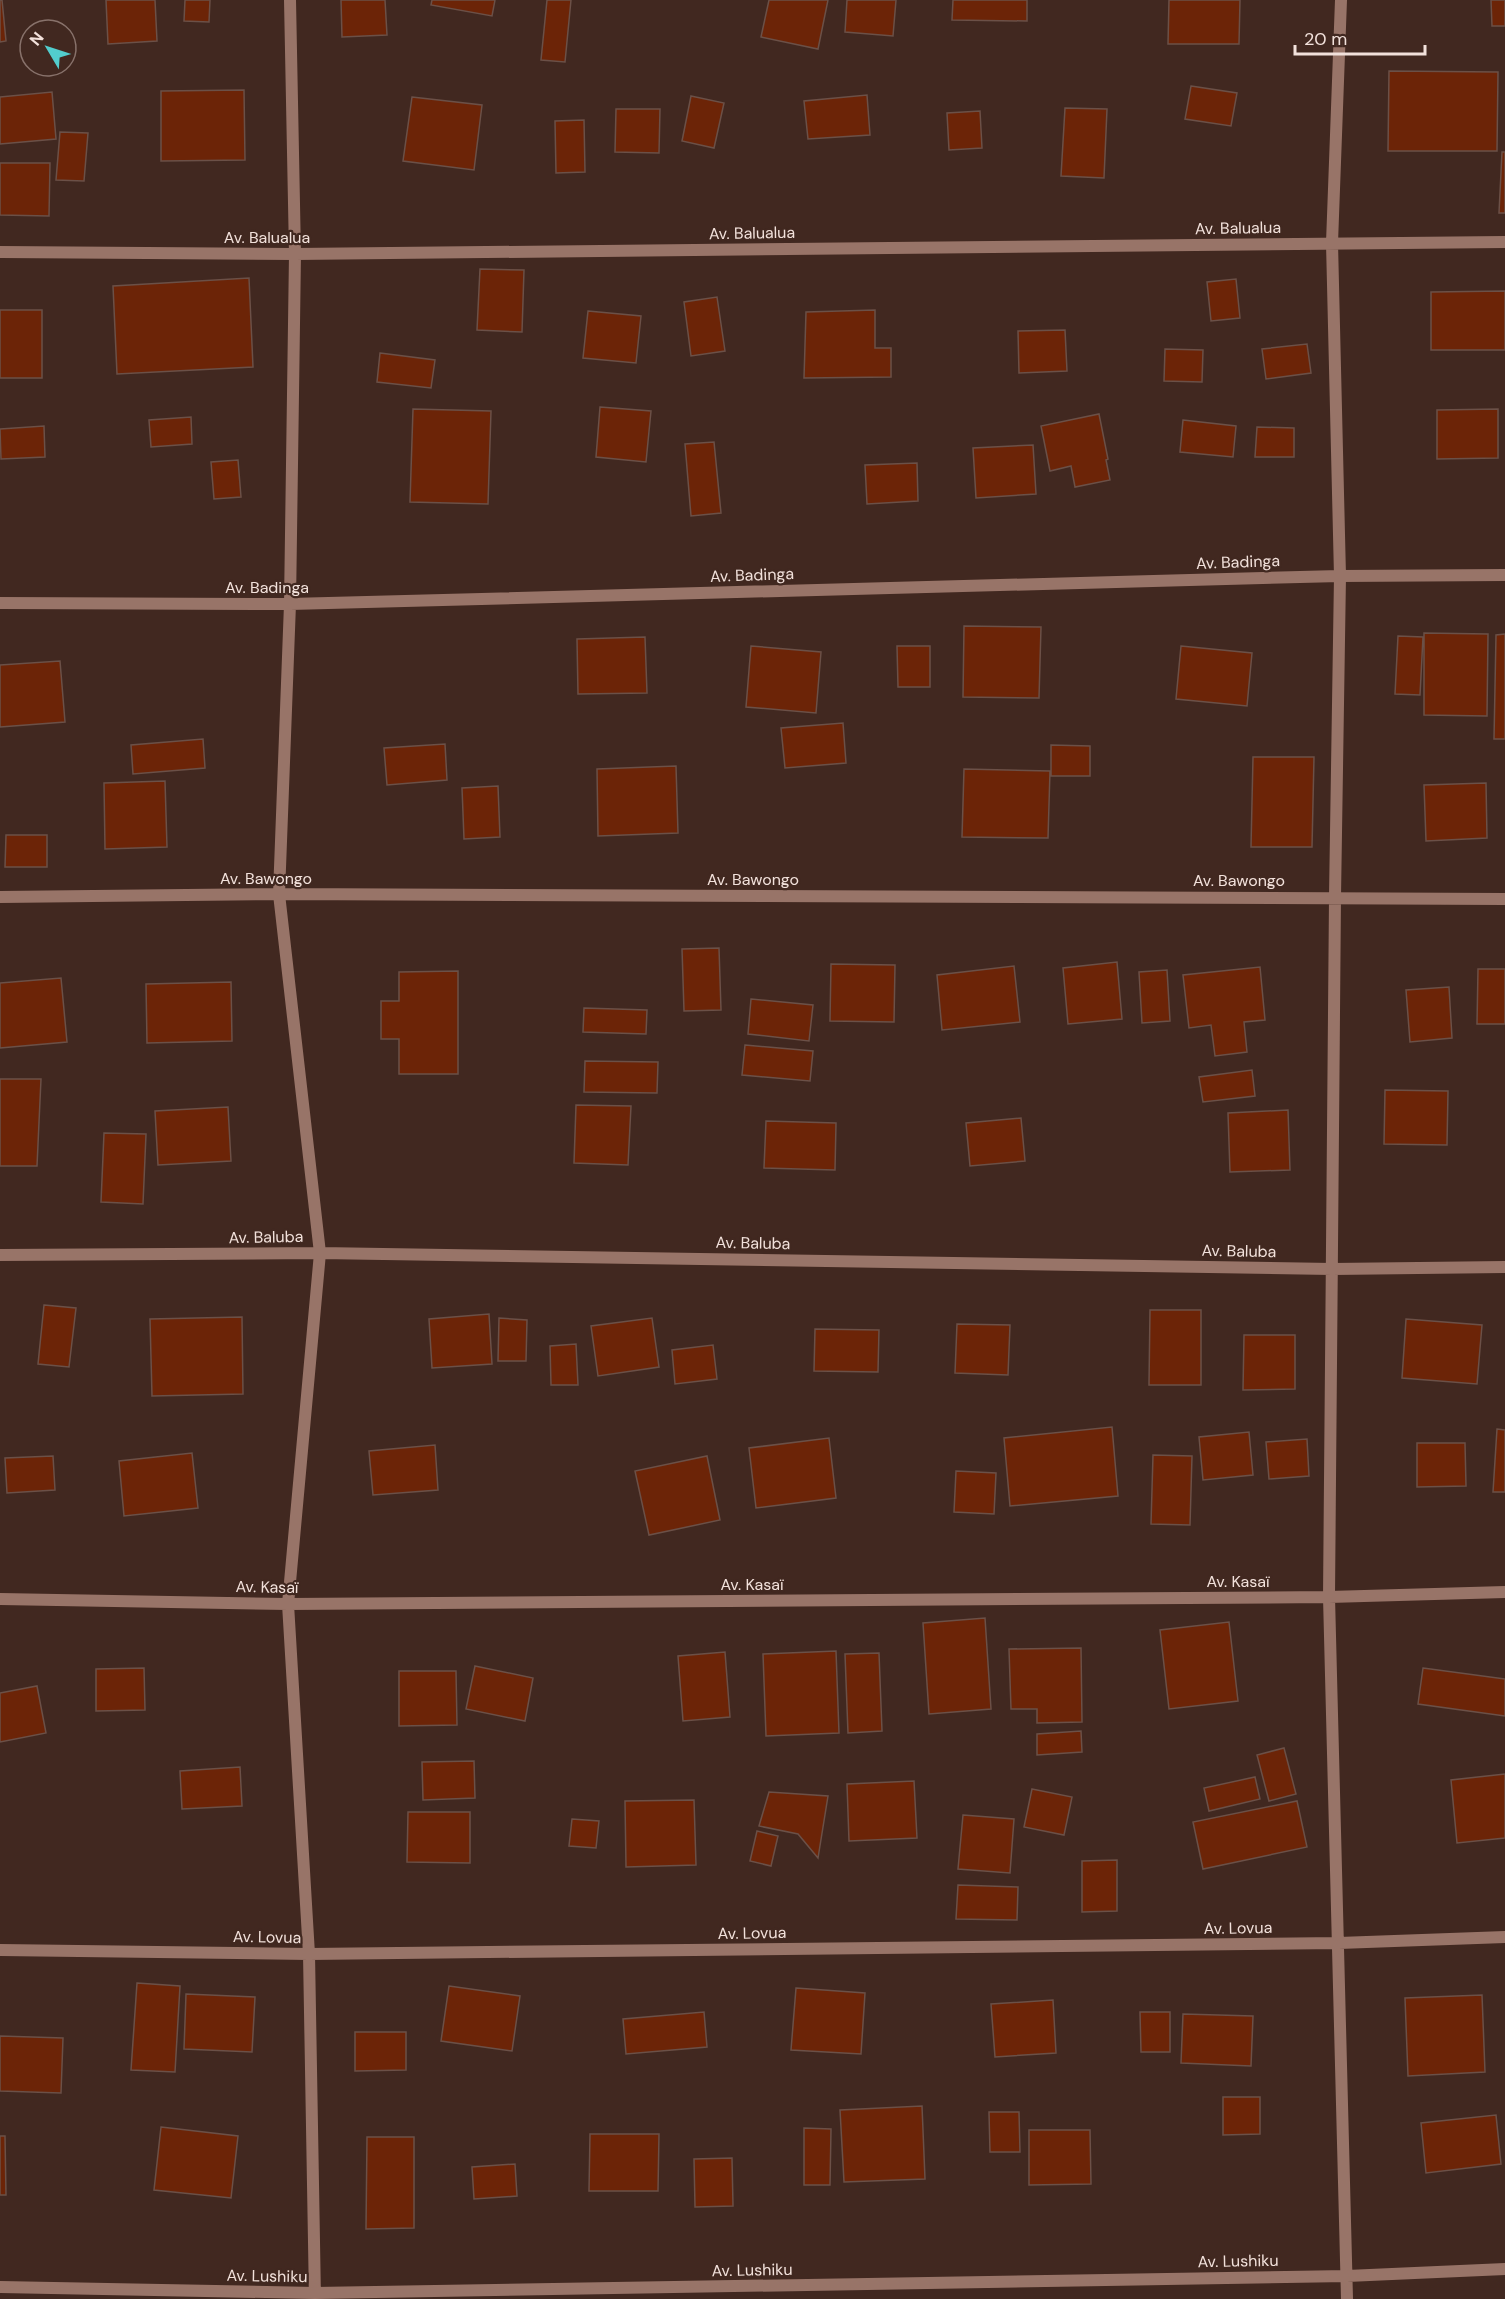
<svg xmlns="http://www.w3.org/2000/svg" width="1505" height="2299" font-family="'DM Sans',sans-serif">
<style>
.building{fill:#6c2407;stroke:#6b5047;stroke-width:1.5}
.lines{fill:none;stroke-linecap:round;stroke-linejoin:round}
.minor{stroke:#987468;stroke-width:12}
.labels{text-anchor:middle;dominant-baseline:central;stroke-width:4.5;stroke-linejoin:round;paint-order:stroke}
.street-label{font-size:16px;fill:#f2e1db;stroke:#412820}
</style>
<rect width="100%" height="100%" fill="#412820"/>
<!-- building -->
<path class="building" d="M0 0H2L6 41 0 42Z
M106 0H155L157 41 108 44Z
M185 0H210L209 22 184 21Z
M341 0H385L387 35 342 37Z
M432 0H495L492 16 431 5Z
M547 0H571L565 62 541 60Z
M769 0H828L818 49 761 37Z
M847 0H896L893 36 845 32Z
M953 0H1027V21L952 20Z
M1169 0H1240L1239 44H1168Z
M1491 0H1505V26H1492Z
M1389 71 1498 72 1497 151H1388Z
M1191 86 1237 93 1231 126 1185 119Z
M244 90 245 160 161 161V91Z
M52 92 56 139 0 144V97Z
M867 95 870 135 808 139 804 101Z
M691 96 724 103 714 148 682 141Z
M412 97 482 105 474 170 403 161Z
M1065 108 1107 109 1104 178 1061 176Z
M616 109H660L659 153 615 152Z
M980 111 982 148 949 150 947 113Z
M584 120 585 172 556 173 555 121Z
M60 132 88 133 84 181 56 180Z
M1502 152H1505V213H1499Z
M0 163H50L49 216 0 215Z
M480 269 524 270 522 332 477 330Z
M249 278 253 367 117 374 113 286Z
M1236 279 1240 318 1211 321 1207 282Z
M1505 291V350H1431V292Z
M717 297 725 351 691 356 684 302Z
M0 310H42V378H0Z
M875 310V348H891V377L804 378 806 312Z
M588 311 641 316 636 363 583 358Z
M1065 330 1067 371 1019 373 1018 331Z
M1307 344 1311 373 1266 379 1262 349Z
M1165 349 1203 350 1202 382 1164 381Z
M380 353 435 360 431 388 377 382Z
M600 407 651 411 646 462 596 457Z
M413 409 491 411 488 504 410 502Z
M1498 409V458L1437 459V410Z
M1099 414 1108 459 1106 460 1110 480 1075 487 1071 466 1050 471 1041 426Z
M191 417 192 444 151 447 149 420Z
M1183 420 1236 426 1233 457 1180 452Z
M44 426 45 457 1 459 0 429Z
M1257 427 1294 428V457H1255Z
M714 442 721 513 691 516 685 444Z
M1033 445 1036 494 976 498 973 448Z
M238 460 241 497 214 499 211 462Z
M917 463 918 501 867 504 865 465Z
M964 626 1041 627 1039 698 963 697Z
M1424 633 1488 634 1487 716 1424 715Z
M1505 634V739H1494L1496 635Z
M1398 636 1423 637 1420 695 1395 694Z
M645 637 647 693 578 694 577 639Z
M751 646 821 652 816 713 746 707Z
M897 646H930V687H898Z
M1181 646 1252 653 1247 706 1176 699Z
M60 661 65 722 0 727V665Z
M843 723 846 763 785 768 781 728Z
M203 739 205 768 133 774 131 745Z
M445 744 447 780 387 785 384 748Z
M1051 745 1090 746V776H1051Z
M1253 757H1314L1312 847H1251Z
M676 766 678 833 598 836 597 769Z
M964 769 1050 771 1048 838 962 837Z
M165 781 167 847 105 849 104 783Z
M1486 783 1487 838 1426 841 1424 785Z
M498 786 500 837 464 839 462 788Z
M6 835H47V867H5Z
M719 948 721 1010 684 1011 682 949Z
M1117 962 1122 1019 1068 1024 1063 968Z
M831 964 895 965 894 1022 830 1021Z
M1014 966 1020 1022 942 1030 937 975Z
M1260 967 1265 1020 1244 1022 1247 1052 1215 1056 1211 1025 1189 1028 1183 975Z
M1478 969H1505V1024H1477Z
M1167 970 1170 1021 1142 1023 1139 972Z
M458 971V1074H399V1039H381V1001H399V972Z
M61 978 67 1042 0 1048V983Z
M231 982 232 1041 147 1043 146 984Z
M1449 987 1452 1038 1410 1042 1406 990Z
M751 999 813 1005 809 1041 748 1034Z
M584 1008 647 1010 646 1034 583 1032Z
M745 1045 813 1051 810 1081 742 1075Z
M585 1061 658 1062 657 1093 584 1092Z
M1252 1070 1255 1096 1203 1102 1199 1077Z
M0 1079H41L37 1166H0Z
M1385 1090 1448 1091 1447 1145 1384 1144Z
M576 1105 631 1106 628 1165 574 1163Z
M228 1107 231 1161 158 1165 155 1111Z
M1288 1110 1290 1170 1230 1172 1228 1113Z
M1021 1118 1025 1161 970 1166 966 1123Z
M766 1121 836 1123 835 1170 764 1168Z
M104 1133 146 1134 143 1204 101 1202Z
M44 1305 76 1308 69 1367 38 1364Z
M1150 1310H1201V1385H1149Z
M489 1314 492 1364 432 1368 429 1319Z
M242 1317 243 1394 152 1396 150 1319Z
M499 1318 527 1320 526 1361H498Z
M652 1318 659 1367 598 1376 591 1326Z
M1406 1319 1482 1325 1477 1384 1402 1378Z
M957 1324 1010 1325 1008 1375 955 1373Z
M815 1329 879 1330 878 1372 814 1371Z
M1244 1335H1295V1389L1243 1390Z
M576 1344 578 1385H551L550 1346Z
M713 1345 717 1379 675 1384 672 1350Z
M1112 1427 1118 1496 1010 1506 1004 1438Z
M1497 1429 1505 1430V1492H1493Z
M1249 1432 1253 1475 1203 1480 1199 1437Z
M829 1438 836 1498 756 1508 749 1448Z
M1307 1439 1309 1476 1269 1479 1266 1442Z
M1417 1443H1465L1466 1486 1417 1487Z
M435 1445 438 1490 373 1495 369 1451Z
M192 1453 198 1508 124 1516 119 1461Z
M1153 1455 1192 1456 1190 1525 1151 1524Z
M53 1456 55 1490 7 1493 5 1458Z
M707 1456 720 1520 649 1535 635 1471Z
M956 1471 996 1473 994 1514 954 1512Z
M985 1618 991 1709 929 1714 923 1623Z
M1229 1622 1238 1701 1169 1709 1160 1630Z
M1081 1648 1082 1722 1037 1723V1709H1011L1009 1649Z
M836 1651 839 1733 766 1736 763 1654Z
M725 1652 730 1717 683 1721 678 1656Z
M879 1653 882 1731 848 1733 845 1654Z
M475 1666 533 1678 525 1721 466 1709Z
M144 1668 145 1710 96 1711V1669Z
M1423 1668 1505 1679V1716L1418 1704Z
M399 1671H456L457 1725 399 1726Z
M37 1686 46 1733 0 1742V1693Z
M1081 1731 1082 1752 1037 1755V1734Z
M1284 1748 1296 1794 1269 1801 1257 1755Z
M474 1761 475 1798 423 1800 422 1762Z
M240 1767 242 1806 182 1809 180 1771Z
M1505 1774V1838L1457 1843 1451 1780Z
M1255 1777 1260 1799 1209 1811 1204 1788Z
M914 1781 917 1838 849 1841 847 1784Z
M1032 1789 1072 1797 1064 1835 1024 1827Z
M769 1792 828 1796 818 1858 798 1834 759 1826Z
M694 1800 696 1865 626 1867 625 1801Z
M1297 1801 1307 1847 1203 1869 1193 1822Z
M408 1812H470V1863L407 1862Z
M963 1815 1014 1819 1010 1873 958 1869Z
M572 1819 599 1821 596 1848 569 1846Z
M757 1831 778 1836 771 1866 750 1861Z
M1117 1860V1911L1082 1912V1861Z
M958 1885 1018 1887 1017 1920 956 1919Z
M137 1983 180 1986 175 2072 131 2070Z
M449 1986 520 1996 512 2051 441 2041Z
M796 1988 865 1993 861 2054 791 2050Z
M186 1994 255 1997 252 2052 184 2049Z
M1482 1995 1485 2072 1408 2076 1405 1998Z
M1053 2000 1056 2053 995 2057 991 2004Z
M704 2012 707 2047 626 2054 623 2019Z
M1140 2012H1170V2052H1141Z
M1183 2014 1253 2016 1251 2066 1181 2063Z
M355 2032H406V2070L355 2071Z
M0 2036 63 2038 61 2093 0 2091Z
M1223 2097H1260V2134L1223 2135Z
M922 2106 925 2179 844 2182 840 2110Z
M989 2112H1019L1020 2152H990Z
M1496 2115 1501 2164 1426 2173 1421 2123Z
M161 2127 238 2136 231 2198 154 2190Z
M804 2128 831 2129 830 2185H804Z
M1029 2130H1090L1091 2184 1029 2185Z
M590 2134H659L658 2191H589Z
M0 2136H5L6 2195H0Z
M367 2137H414V2228L366 2229Z
M732 2158 733 2206 695 2207 694 2159Z
M515 2164 517 2196 474 2199 472 2167Z"/>
<g class="lines">
<!-- minor -->
<path class="minor" d="M290 0 295 254 290 604 279 894 320 1253 288 1604 309 1954 315 2299
M1341 0 1332 243 1340 576 1335 897 1329 1597 1347 2299
M0 252 295 254 1505 242
M0 603 290 604 1340 576 1505 575
M0 897 279 894 1505 899
M0 1255 320 1253 1332 1269 1505 1267
M0 1599 288 1604 1329 1597 1505 1592
M0 1950 309 1954 1339 1943 1505 1937
M0 2287 315 2293 1347 2276 1505 2269"/>
</g>
<g class="labels">
<!-- street labels -->
<g class="street-label">
<text transform="translate(1238 228) rotate(-1)">Av. Balualua</text>
<text transform="translate(752 233) rotate(-1)">Av. Balualua</text>
<text x="267" y="237">Av. Balualua</text>
<text transform="translate(1238 562) rotate(-2)">Av. Badinga</text>
<text transform="translate(752 575) rotate(-2)">Av. Badinga</text>
<text x="267" y="587">Av. Badinga</text>
<text x="266" y="878">Av. Bawongo</text>
<text x="753" y="879">Av. Bawongo</text>
<text x="1239" y="880">Av. Bawongo</text>
<text transform="translate(266 1237) rotate(-1)">Av. Baluba</text>
<text transform="translate(753 1243) rotate(1)">Av. Baluba</text>
<text transform="translate(1239 1251) rotate(1)">Av. Baluba</text>
<text x="1238" y="1581">Av. Kasaï</text>
<text x="752" y="1584">Av. Kasaï</text>
<text transform="translate(267 1587) rotate(1)">Av. Kasaï</text>
<text transform="translate(1238 1928) rotate(-1)">Av. Lovua</text>
<text transform="translate(752 1933) rotate(-1)">Av. Lovua</text>
<text transform="translate(267 1937) rotate(1)">Av. Lovua</text>
<text transform="translate(1238 2261) rotate(-1)">Av. Lushiku</text>
<text transform="translate(752 2270) rotate(-1)">Av. Lushiku</text>
<text transform="translate(267 2276) rotate(1)">Av. Lushiku</text>
</g>
</g>
<!-- north arrow -->
<g transform="translate(48 48) rotate(309)"><circle r="28" fill="#412820" stroke="#88726b" stroke-width="1.5"/>
<path d="M0-4.5L10 22L0 15L-10 22Z" fill="#52cdcd"/>
<text y="-9" font-size="16" font-weight="bold" text-anchor="middle" fill="#f2e1db">N</text>
</g>
<!-- scale -->
<path d="M1295 45v9h130v-9" fill="none" stroke="#f2e1db" stroke-width="3"/>
<text x="1304" y="45" font-size="18" fill="#f2e1db" stroke="#412820" stroke-width="4.5" paint-order="stroke">20 m</text>
</svg>
